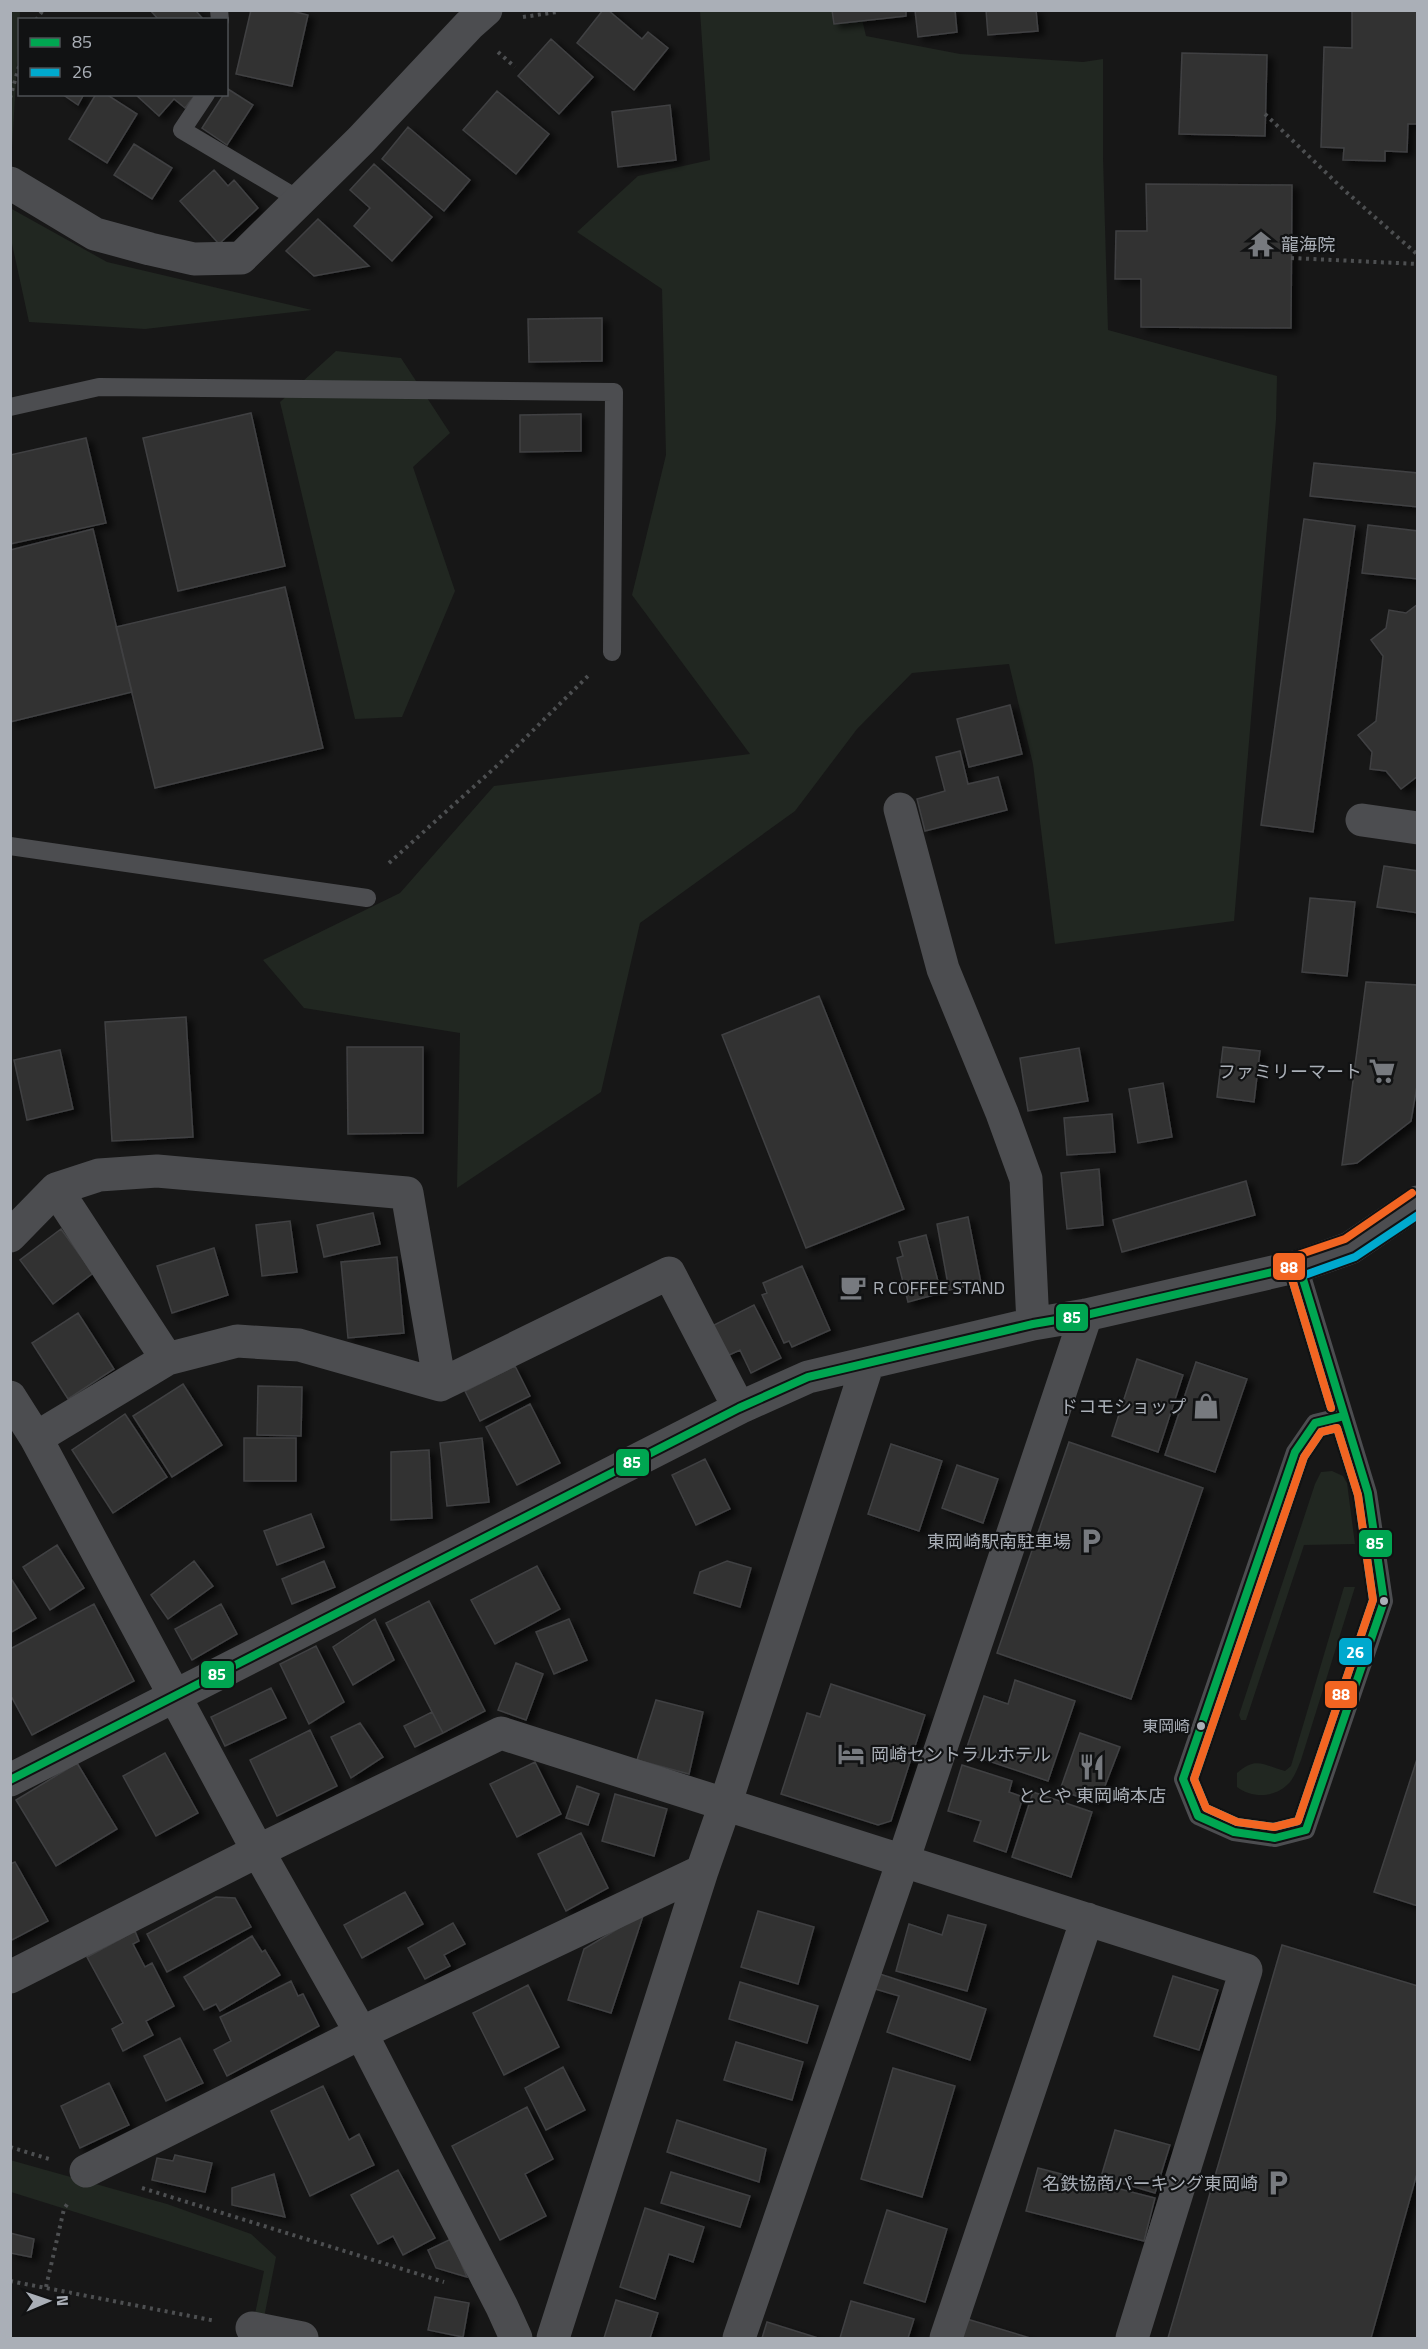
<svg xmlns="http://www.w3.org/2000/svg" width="1428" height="2349" font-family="'Titillium Web','Noto Sans JP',sans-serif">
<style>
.green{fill:#212721}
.building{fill:#323232;stroke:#404143;stroke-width:1.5;filter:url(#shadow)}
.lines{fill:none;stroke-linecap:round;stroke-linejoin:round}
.path{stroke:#4d4f51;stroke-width:4;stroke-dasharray:3 4.5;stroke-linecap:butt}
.service{stroke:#4c4d50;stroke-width:18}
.minor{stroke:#4c4d50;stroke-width:33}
.bus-1-casing{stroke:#111213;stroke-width:12}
.bus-2-casing{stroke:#111213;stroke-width:12}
.bus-3-casing{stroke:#111213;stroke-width:12}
.bus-1{stroke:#00a651;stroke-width:8}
.bus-2{stroke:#00a9ce;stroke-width:8}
.bus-3{stroke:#f26522;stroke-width:8}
.bus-dot{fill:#aaafb7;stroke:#111213;stroke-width:2}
.labels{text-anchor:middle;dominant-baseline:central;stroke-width:4.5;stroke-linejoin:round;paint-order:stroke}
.bus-label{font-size:16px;fill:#aaafb7;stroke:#111213;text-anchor:end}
.poi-label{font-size:18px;fill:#aaafb7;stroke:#111213;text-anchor:end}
.line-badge{stroke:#111213;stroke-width:2}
.badge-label{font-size:16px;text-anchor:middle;font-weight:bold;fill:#fff}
</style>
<defs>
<filter id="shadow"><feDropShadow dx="6" dy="4" stdDeviation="3" flood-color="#0009"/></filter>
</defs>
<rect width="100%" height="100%" fill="#171717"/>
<!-- green -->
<path class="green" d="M11 10 20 11 11 165 10 11Z
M700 11H860L866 36 960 54 1083 62 1103 59V158L1108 330 1277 376 1276 420 1234 921 1055 944 1033 764 1009 664 912 673 857 729 795 811 640 923 601 1092 457 1188 460 1033 304 1008 263 960 400 893 494 786 750 754 632 595 666 455 662 289 577 232 638 176 710 160Z
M10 208 107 262 312 310 145 329 29 322 11 239Z
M336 351 401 358 450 433 413 467 455 591 402 717 355 719 280 402Z
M1332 1471 1343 1476 1347 1483 1355 1544 1304 1545 1246 1720H1241L1239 1715 1315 1484 1321 1472Z
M1344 1587H1355L1301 1760C1298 1767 1295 1776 1290 1782 1276 1798 1253 1799 1237 1787V1773C1256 1756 1263 1765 1285 1771L1291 1766Z
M10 2160 167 2204 251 2234 276 2257 260 2338H250L264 2271 11 2192Z"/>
<!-- building -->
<path class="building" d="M150 10H195L204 20H159Z
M251 10H288L308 15 292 86 236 74Z
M603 10H608L642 39 648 32 668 48 634 90 577 43Z
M832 10H906V16L834 24Z
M915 10H955L957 32 918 37Z
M986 10H1036L1038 31 988 35Z
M1352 10H1418V124H1408L1407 152 1385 151V161L1343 160 1344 148 1321 147 1324 47 1352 48Z
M551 39 593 77 559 114 518 76Z
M1182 53 1267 55 1265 136 1179 134Z
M228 89 253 105 227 145 202 128 224 94H226Z
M497 91 549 134 516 174 463 130Z
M62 94H84L78 105Z
M96 94H106L137 114 107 163 69 139Z
M135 94H196L185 108 174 99 159 116Z
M670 105 676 160 618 167 612 112Z
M408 127 470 180 444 211 382 159Z
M134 144 172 168 152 199 114 175Z
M374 164 432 217 392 261 354 226 370 208 350 190Z
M214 170 228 186 234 180 258 208 219 244 180 201Z
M1146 184 1292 185 1291 328 1141 327V279H1115L1116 231H1147Z
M318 219 369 266 314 276 286 251Z
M602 318V361L529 362 528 319Z
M251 413 285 566 178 591 143 438Z
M581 414V451L520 452V415Z
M86 438 106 523 10 544V455Z
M1314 463 1418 473V507L1310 496Z
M1304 519 1355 526 1313 832 1261 825Z
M1368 525 1418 531V579L1362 573Z
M93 529 132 692 10 722V550Z
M285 587 323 748 155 788 116 627Z
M1418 604V776L1401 789 1386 771 1370 769 1372 752 1358 735 1376 721 1383 656 1371 640 1386 628 1389 610 1406 613Z
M1010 705 1022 754 969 767 957 719Z
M960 751 968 784 998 777 1007 810 925 831 917 799 945 791 936 757Z
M1384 866 1418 871V913L1377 907Z
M1310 898 1355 902 1347 976 1302 972Z
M1366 982 1418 985V1080L1411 1121 1357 1163 1342 1165Z
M819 996 904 1209 806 1248 722 1035Z
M186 1017 193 1137 112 1141 105 1022Z
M347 1047H423V1133L348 1134Z
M1223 1047 1260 1051 1254 1102 1217 1097Z
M1079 1048 1088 1101 1028 1111 1020 1058Z
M60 1050 73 1109 27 1120 14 1060Z
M1163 1083 1172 1137 1138 1143 1129 1089Z
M1112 1114 1115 1152 1067 1155 1064 1118Z
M1099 1169 1103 1225 1067 1229 1061 1173Z
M1246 1181 1255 1215 1122 1252 1113 1220Z
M373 1213 380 1244 324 1257 317 1225Z
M968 1217 981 1283 949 1290 937 1224Z
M290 1221 297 1272 262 1276 256 1225Z
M61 1229 93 1273 53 1304 20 1260Z
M926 1235 941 1293 908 1302 897 1258 903 1256 899 1242Z
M214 1248 228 1295 172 1313 157 1266Z
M397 1257 404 1333 348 1338 341 1262Z
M802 1266 830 1330 792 1347 789 1341 784 1343 762 1295 767 1293 763 1283Z
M754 1305 781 1358 751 1373 740 1350 727 1356 712 1326Z
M78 1313 114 1369 68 1399 32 1343Z
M1137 1359 1183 1375 1158 1452 1112 1436Z
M1196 1362 1247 1379 1215 1472 1165 1455Z
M515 1366 530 1396 480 1421 465 1391Z
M183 1384 222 1445 172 1477 133 1416Z
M258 1386 302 1387 301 1436 257 1435Z
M530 1404 560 1463 517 1485 486 1427Z
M125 1414 167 1477 113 1513 72 1450Z
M244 1438H296V1481H244Z
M482 1438 489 1502 447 1506 440 1443Z
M1069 1442 1203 1488 1131 1699 997 1653Z
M891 1444 942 1461 919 1531 868 1514Z
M429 1450 432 1518 391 1520V1452Z
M705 1459 730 1509 696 1525 672 1475Z
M957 1465 998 1479 983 1523 942 1508Z
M311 1514 324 1547 277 1565 264 1531Z
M57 1545 84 1588 50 1610 23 1567Z
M194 1561 213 1586 168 1619 151 1595Z
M324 1561 335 1587 292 1604 282 1579Z
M727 1561 751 1568 740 1607 694 1593 700 1572Z
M537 1566 560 1609 495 1644 471 1600Z
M10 1577 36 1618 10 1633Z
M429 1601 485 1711 443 1733 386 1623Z
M94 1604 134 1681 32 1735 10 1694V1649Z
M221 1604 237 1634 192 1660 175 1629Z
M375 1619 394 1660 353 1685 333 1647Z
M569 1619 587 1660 554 1674 536 1632Z
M316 1646 344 1702 309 1724 280 1664Z
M516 1663 543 1674 526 1720 498 1710Z
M1015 1680 1075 1701 1048 1781 965 1753 984 1696 1008 1704Z
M831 1684 925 1715 891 1821 878 1825 781 1794 807 1713 820 1717Z
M271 1688 286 1718 225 1746 211 1717Z
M656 1700 703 1712 689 1774 637 1760Z
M432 1712 443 1733 415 1747 404 1726Z
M360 1723 383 1757 351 1778 331 1737Z
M310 1730 337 1786 277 1816 250 1760Z
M1080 1733 1120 1747 1098 1804 1060 1790Z
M165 1753 198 1813 156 1836 123 1776Z
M1418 1756V1906L1374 1892Z
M535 1762 561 1814 517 1837 490 1784Z
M77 1763 117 1829 56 1866 16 1800Z
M962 1765 1012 1781 1009 1792 1023 1797 1006 1852 974 1841 981 1821 948 1811Z
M577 1786 599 1794 588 1825 566 1818Z
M1033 1792 1092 1812 1071 1877 1012 1857Z
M615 1794 667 1809 654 1856 602 1841Z
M581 1833 608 1888 566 1911 538 1854Z
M15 1862 48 1921 10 1941V1864Z
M405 1892 423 1924 362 1958 344 1925Z
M216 1897 235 1898 251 1927 167 1972 147 1934Z
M758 1911 814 1927 798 1984 741 1967Z
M644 1913 611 2013 568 2000 584 1949Z
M948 1915 986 1925 967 1991 896 1971 909 1924 942 1935Z
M453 1923 465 1944 444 1955 450 1966 425 1979 408 1948Z
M135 1931 139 1941 133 1944 145 1967 152 1963 174 2006 146 2021 153 2035 123 2051 112 2029 123 2023 87 1957Z
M252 1936 262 1952 265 1950 280 1975 220 2011 216 2004 204 2010 184 1977Z
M1282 1945 1418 1986V2170L1371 2338H1168Z
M880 1974 986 2009 970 2060 887 2032 899 1996 875 1989Z
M1173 1976 1218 1990 1199 2050 1154 2036Z
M291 1981 298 1996 303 1994 319 2026 227 2076 214 2050 231 2041 220 2017Z
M740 1982 818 2006 807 2043 729 2019Z
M528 1985 559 2047 504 2075 473 2013Z
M180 2038 203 2083 166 2101 144 2056Z
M736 2042 803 2062 792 2100 724 2080Z
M563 2067 585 2110 546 2130 525 2088Z
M893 2068 955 2086 922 2197 861 2179Z
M109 2083 129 2125 80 2148 61 2106Z
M323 2086 349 2140 359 2134 374 2165 310 2196 271 2111Z
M527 2107 553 2159 525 2174 546 2216 500 2240 452 2146Z
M677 2120 766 2149 759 2182 667 2152Z
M1115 2130 1170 2145 1155 2193 1101 2177Z
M175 2155 212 2163 205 2192 152 2180 157 2158 173 2161Z
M1038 2168 1155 2198 1144 2241 1026 2211Z
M398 2170 435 2238 403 2255 393 2236 378 2244 351 2195Z
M671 2172 750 2196 740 2227 661 2203Z
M274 2174 285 2217 232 2205V2188Z
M645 2208 704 2227 693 2262 669 2254 655 2299 620 2287Z
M887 2210 947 2229 925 2302 864 2283Z
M10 2233 34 2239 31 2257 10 2253Z
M451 2239 467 2277 436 2268 428 2250Z
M435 2297 469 2303 463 2337 428 2330Z
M616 2300 658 2313 650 2338H604Z
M851 2301 914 2319 908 2338H840Z
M967 2319 1030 2338H962Z
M767 2322 818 2338H762Z"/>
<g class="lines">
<!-- path -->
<path class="path" d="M523 17 557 12
M36 20 43 10
M498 52 515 67
M10 98 20 63
M1265 114 1344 190 1418 255
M1291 258 1418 264
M389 863 500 763 590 674
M10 2147 49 2159
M142 2188 444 2282
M10 2281 216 2321
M46 2287 64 2209 68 2203"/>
<!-- service -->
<path class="service" d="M219 10 220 20
M206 94 182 130 298 199
M10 407 99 387 614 392 612 652
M10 846 367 898
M1299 1266 1368 1493 1384 1601 1306 1830 1275 1838 1234 1832 1198 1816 1183 1779 1295 1452 1315 1423 1344 1416"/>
<!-- minor -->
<path class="minor" d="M10 183 95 234 150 249 194 259 241 258 361 140 469 25 486 10
M900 809 943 969 1002 1113 1026 1179 1033 1324
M1362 820 1418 828
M56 1189 167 1359
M10 1236 56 1189 99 1175 157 1171 407 1193 440 1385
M10 1397 36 1438 258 1851 361 2033 502 2307 516 2338
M36 1438 167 1359 237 1341 299 1345 440 1385 669 1273 739 1408
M10 1780 739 1408 808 1377 1033 1324 1086 1315 1299 1266 1350 1248 1418 1202
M10 1977 258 1851 501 1733 1246 1970 1132 2338
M86 2171 361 2033 702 1871
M252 2328 302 2338
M553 2338 702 1871 725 1805 868 1363
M739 2338 903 1861 1086 1315
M946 2338 1087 1919"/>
<!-- bus-1 casing -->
<g class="bus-1-casing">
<path id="bus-1" d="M1299 1266 1368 1493 1384 1601 1306 1830 1275 1838 1234 1832 1198 1816 1183 1779 1295 1452 1315 1423 1344 1416
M10 1780 739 1408 808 1377 1033 1324 1086 1315 1299 1266"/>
</g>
<!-- bus-2 casing -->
<g class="bus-2-casing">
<path id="bus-2" d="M1289 1269 1331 1408
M1302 1276 1355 1257 1418 1215
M1337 1428 1358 1495 1373 1600 1298 1821 1274 1827 1237 1822 1206 1808 1194 1779 1304 1457 1321 1432Z"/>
</g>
<!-- bus-3 casing -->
<g class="bus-3-casing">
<path id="bus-3" d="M1331 1408 1289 1269V1262L1295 1256 1345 1239 1412 1193
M1337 1428 1358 1495 1373 1600 1298 1821 1274 1827 1237 1822 1206 1808 1194 1779 1304 1457 1321 1432Z"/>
</g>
<!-- bus-1 -->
<use href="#bus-1" class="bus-1"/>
<!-- bus-2 -->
<use href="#bus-2" class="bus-2"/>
<!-- bus-3 -->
<use href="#bus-3" class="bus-3"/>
</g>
<!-- icons -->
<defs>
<g id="temple-bare" transform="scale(2.07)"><path d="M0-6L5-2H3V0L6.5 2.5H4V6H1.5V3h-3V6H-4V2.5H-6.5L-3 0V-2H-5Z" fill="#777a7f" stroke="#111213" stroke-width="2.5" paint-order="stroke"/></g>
<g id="supermarket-bare" transform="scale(2.07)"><path d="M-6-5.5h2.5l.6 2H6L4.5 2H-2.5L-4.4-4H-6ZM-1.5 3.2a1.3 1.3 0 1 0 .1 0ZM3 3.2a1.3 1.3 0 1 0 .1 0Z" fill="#777a7f" stroke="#111213" stroke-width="2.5" paint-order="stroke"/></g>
<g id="cafe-bare" transform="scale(2.07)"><path d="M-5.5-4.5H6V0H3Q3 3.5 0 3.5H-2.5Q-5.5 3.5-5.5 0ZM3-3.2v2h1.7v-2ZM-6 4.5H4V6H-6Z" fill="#777a7f" stroke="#111213" stroke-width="2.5" paint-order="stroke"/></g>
<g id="shop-bare" transform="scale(2.07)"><path d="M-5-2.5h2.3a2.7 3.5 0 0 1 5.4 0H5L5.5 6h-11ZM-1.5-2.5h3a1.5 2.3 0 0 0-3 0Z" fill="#777a7f" stroke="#111213" stroke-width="2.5" paint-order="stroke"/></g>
<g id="parking-bare" transform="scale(2.07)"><path d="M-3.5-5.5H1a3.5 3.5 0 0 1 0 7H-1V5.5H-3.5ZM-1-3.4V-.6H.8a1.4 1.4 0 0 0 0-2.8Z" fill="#777a7f" stroke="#111213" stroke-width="2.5" paint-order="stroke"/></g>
<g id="hotel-bare" transform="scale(2.07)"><path d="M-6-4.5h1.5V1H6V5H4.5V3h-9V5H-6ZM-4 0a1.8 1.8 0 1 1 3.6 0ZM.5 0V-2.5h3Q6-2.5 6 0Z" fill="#777a7f" stroke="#111213" stroke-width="2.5" paint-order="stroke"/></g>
<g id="restaurant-bare" transform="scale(2.07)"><path d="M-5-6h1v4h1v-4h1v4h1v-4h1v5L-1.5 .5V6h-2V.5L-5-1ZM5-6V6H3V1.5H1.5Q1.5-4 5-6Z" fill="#777a7f" stroke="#111213" stroke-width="2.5" paint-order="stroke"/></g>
</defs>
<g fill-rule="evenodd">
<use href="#temple-bare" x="1261" y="244"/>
<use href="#supermarket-bare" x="1382" y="1071"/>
<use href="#cafe-bare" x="853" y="1287"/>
<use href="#shop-bare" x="1206" y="1406"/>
<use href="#parking-bare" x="1091" y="1541"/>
<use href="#hotel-bare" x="851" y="1754"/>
<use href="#restaurant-bare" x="1092" y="1767"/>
<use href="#parking-bare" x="1278" y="2183"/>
</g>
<!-- markers -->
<g class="bus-dot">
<circle cx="1384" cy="1601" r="5"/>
<circle cx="1201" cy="1726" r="5"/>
</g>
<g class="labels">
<!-- bus labels -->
<g class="bus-label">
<text x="1190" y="1726">東岡崎</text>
</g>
<!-- poi labels -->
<g class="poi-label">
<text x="1281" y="244" text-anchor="start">龍海院</text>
<text x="1362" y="1071">ファミリーマート</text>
<text x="873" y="1287" text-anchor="start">R COFFEE STAND</text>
<text x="1186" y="1406">ドコモショップ</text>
<text x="1071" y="1541">東岡崎駅南駐車場</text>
<text x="871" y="1754" text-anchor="start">岡崎セントラルホテル</text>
<text x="1092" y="1795" text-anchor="middle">ととや 東岡崎本店</text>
<text x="1258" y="2183">名鉄協商パーキング東岡崎</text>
</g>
</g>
<g class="line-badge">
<rect x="1272" y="1252" width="34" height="29" rx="6" fill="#f26522"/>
<rect x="1055" y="1303" width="34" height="29" rx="6" fill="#00a651"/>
<rect x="615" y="1448" width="35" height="29" rx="6" fill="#00a651"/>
<rect x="1358" y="1529" width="35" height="29" rx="6" fill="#00a651"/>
<rect x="1338" y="1637" width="35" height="29" rx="6" fill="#00a9ce"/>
<rect x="200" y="1660" width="35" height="29" rx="6" fill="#00a651"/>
<rect x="1324" y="1680" width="34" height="29" rx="6" fill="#f26522"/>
</g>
<g class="badge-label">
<text x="1289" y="1273">88</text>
<text x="1072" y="1323">85</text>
<text x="632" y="1468">85</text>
<text x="1375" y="1549">85</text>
<text x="1355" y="1658">26</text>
<text x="217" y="1680">85</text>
<text x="1341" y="1700">88</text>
</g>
<!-- border -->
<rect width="1428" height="2349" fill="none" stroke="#aaafb7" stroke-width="24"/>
<!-- legend -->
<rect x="18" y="18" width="210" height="78" fill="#111213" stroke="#4e5155" stroke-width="1.5"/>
<rect x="30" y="38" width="30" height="9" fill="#00a651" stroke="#4e5155" stroke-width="1.5"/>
<text x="72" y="48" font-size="18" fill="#aaafb7">85</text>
<rect x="30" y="68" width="30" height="9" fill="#00a9ce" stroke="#4e5155" stroke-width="1.5"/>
<text x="72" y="78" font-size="18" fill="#aaafb7">26</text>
<!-- north arrow -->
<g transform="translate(48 2301) rotate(88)" stroke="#111213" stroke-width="4.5" paint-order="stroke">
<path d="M0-4.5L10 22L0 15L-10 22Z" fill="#aaafb7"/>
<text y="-9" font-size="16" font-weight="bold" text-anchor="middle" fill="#aaafb7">N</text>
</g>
</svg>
